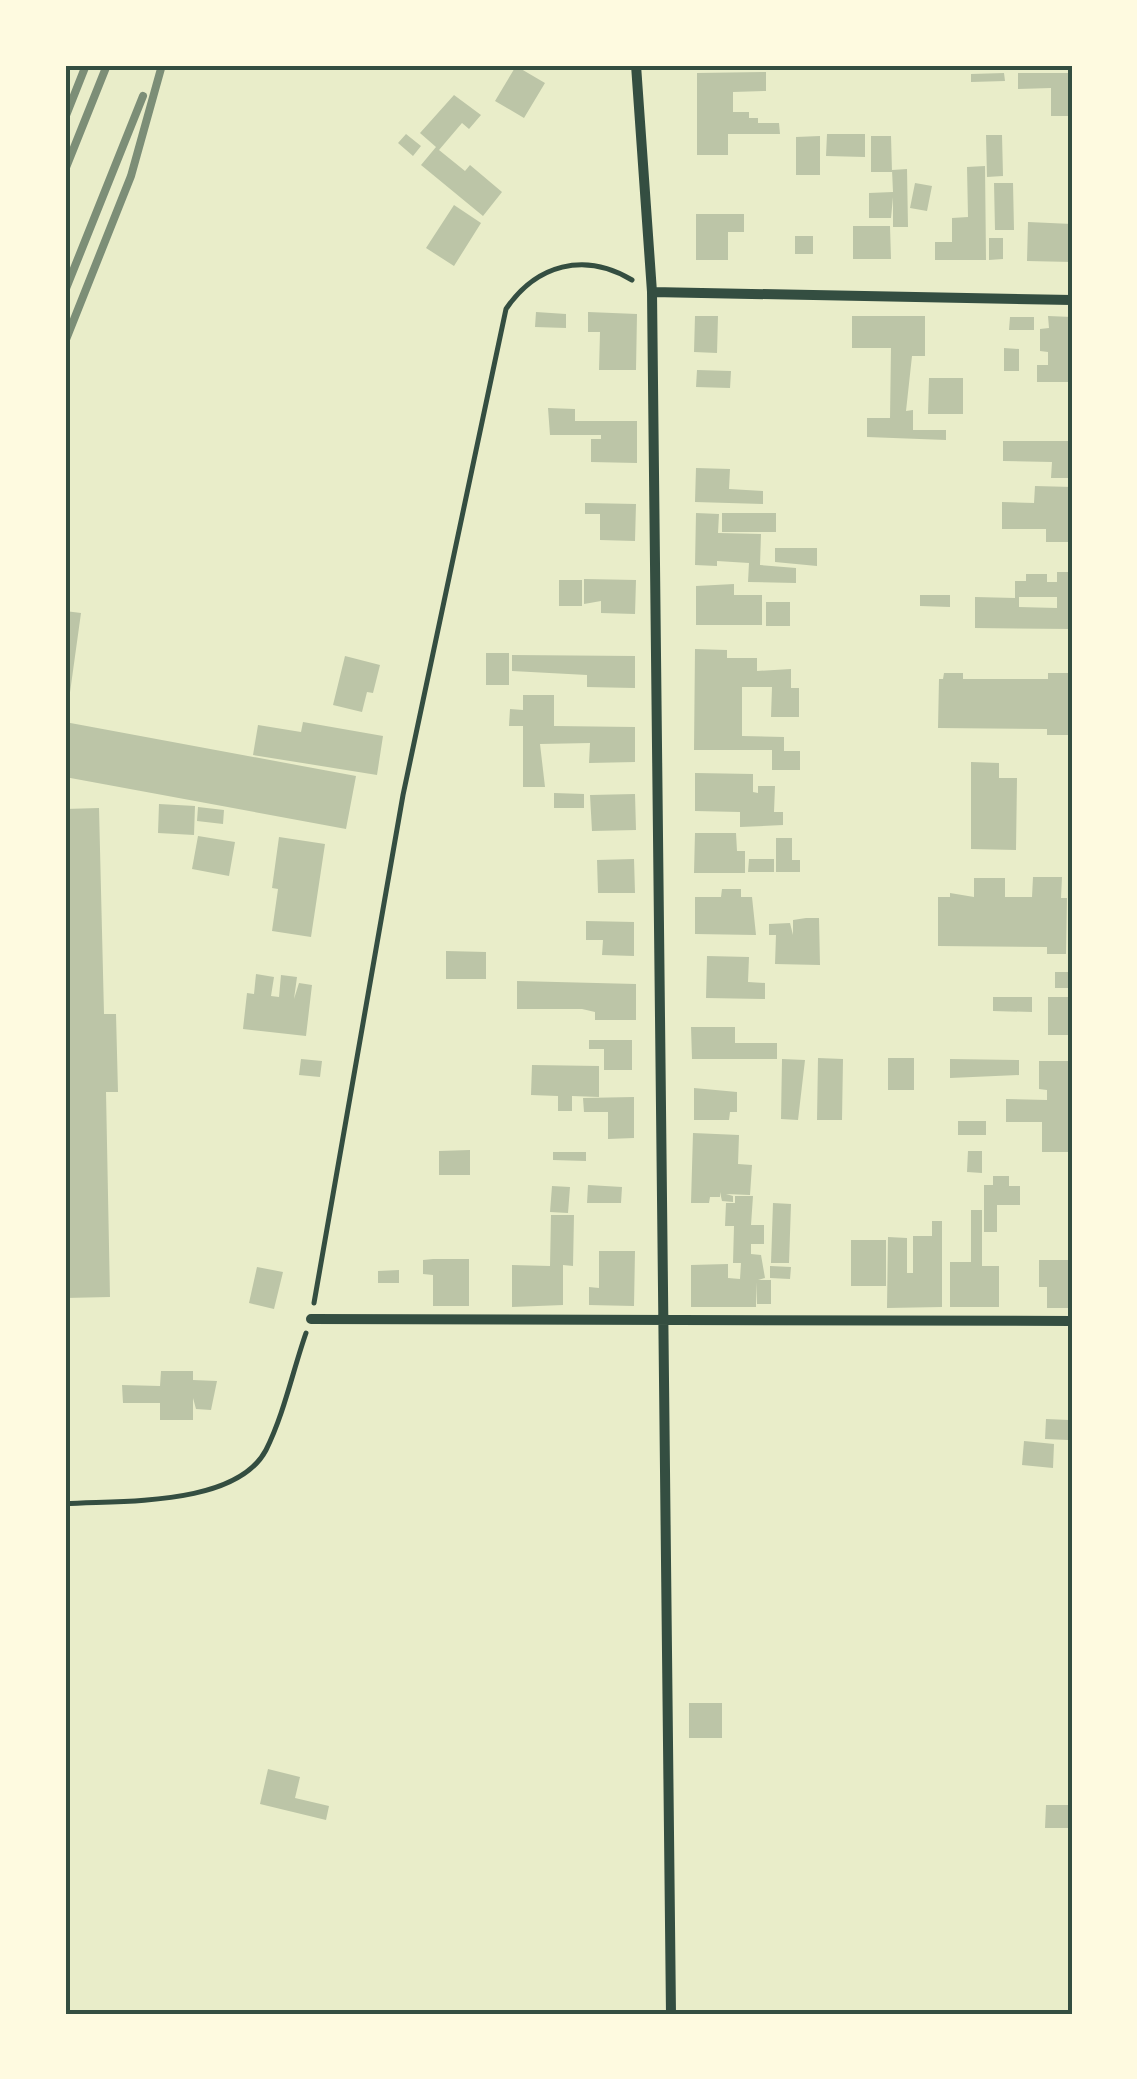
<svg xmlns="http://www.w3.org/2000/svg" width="1137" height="2079" font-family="Inter,sans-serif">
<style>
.building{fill:#bcc5a7;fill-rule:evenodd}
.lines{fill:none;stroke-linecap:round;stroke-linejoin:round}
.path{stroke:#344e41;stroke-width:5}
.minor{stroke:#344e41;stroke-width:10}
.rail{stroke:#7c8e77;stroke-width:8}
.neatline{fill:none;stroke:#344e41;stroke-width:4}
</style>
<rect width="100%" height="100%" fill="#e9edc9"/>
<!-- building -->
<path class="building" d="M516 66 545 83 524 118 495 101Z
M766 72V91L733 92V112H749V118H758V123H779L780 134H728V155H697V73Z
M1004 73 1005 81 971 82V74Z
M1018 73H1072V116H1051V88L1018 89Z
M454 95 481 115 469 129 462 123 439 150 465 171 470 165 502 192 483 216 421 165 436 147 420 133Z
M406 134 421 146 413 156 398 143Z
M827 134H865V157L826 156Z
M986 135H1002L1003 176 987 177Z
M820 136V175H796V137Z
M871 136H891L892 172H871Z
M985 166 986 260H935V242H952V218L968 217 967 167Z
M907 169 908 227H893V197L891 218H869V193L893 192 892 170Z
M915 183 932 186 927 211 910 208Z
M994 183H1013L1014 230H995Z
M454 205 481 223 454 266 426 248Z
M696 214H744V232H728V260H696Z
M1028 222 1072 224V262L1027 261Z
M853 226H890L891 259H853Z
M795 236H813V254H795Z
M989 238H1003V259L989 260Z
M536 312 566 314V328L535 327Z
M588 312 637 314 636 370H599L600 332H588Z
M695 316H718L717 353 694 352Z
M852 316H925V356H912L906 411 913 410V430H946V440L867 437V418H890L891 348H852Z
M1048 316 1072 317V382H1037V365H1048V352L1040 351V329L1049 328Z
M1010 317H1034V330H1009Z
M1004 348 1019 349V371H1004Z
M697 370 731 371 730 388 696 387Z
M929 378H963V414H928Z
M548 408 575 409V421H637V463L591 462V439H601V435H550Z
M1003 441H1072V478H1051L1052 462 1003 461Z
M696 468 730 469 729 489 763 491V504L695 502Z
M1035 486 1072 487V542H1046V529H1002V502L1034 503Z
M585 503 636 504 635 541 600 540V514H585Z
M696 513 719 514 718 533 761 534 760 565 796 568V583L748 582 749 563 717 561V566L695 565Z
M722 513H776V532H722Z
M775 548H817V566L775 562Z
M1057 572H1072V629L975 628V597L1015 598V581H1026V574H1047V582H1057ZM1019 597H1057V608L1019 607Z
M584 579 636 580 635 614 601 613V601L584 604Z
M559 580H582V606H559Z
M734 584V595H762V625H696V586Z
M920 595H950V607L920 606Z
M766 602H790V626H766Z
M65 611 81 613 67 714H65Z
M695 649 727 650V658H757V671L791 669V688H799V717H771L772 687H742V736L784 737V751H800V770H772V750H694Z
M486 653H509V685H486Z
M512 655 635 656V688L587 687V675L512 671Z
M345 656 380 665 373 693 367 692 362 712 333 705Z
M944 673H963V679H1048V673H1072V735H1047V729L938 728 939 679H943Z
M523 695H554V726L635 727V762L589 763 590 743 540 744 545 787H523V726H509L510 709 523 710Z
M65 722 356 776 346 829 65 777Z
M303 722 383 736 377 775 253 755 258 725 301 732Z
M971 762 999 763V778H1017L1016 850 971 849Z
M695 773 753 774V792L758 793V786H775L774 812H783V825L740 827V812L695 811Z
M554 793 584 794V808H554Z
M635 794 636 830 592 831 590 795Z
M159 804 195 806 194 835 158 833Z
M198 807 224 810 223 824 197 821Z
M99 808 104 1014H116L118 1092H106L110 1297 65 1298V809Z
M695 833H736L737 851H745V873H694Z
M198 836 235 842 229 876 192 869Z
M279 837 325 844 311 937 272 931 278 889 272 888Z
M776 838H792V860H800V872H776Z
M634 859 635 893H598L597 860Z
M749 859H774V872H748Z
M1033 877H1062L1061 898H1067L1066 954H1047V947L938 946V897H950V893L974 897V878H1005V897H1032Z
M722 889H741V897H752L756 935 695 934V897H721Z
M806 918H819L820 965 775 964 776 935H769V924L790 923 793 935V920Z
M586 921 634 922V956L602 955 603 940H586Z
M446 951 486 952V979H446Z
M707 956 749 957 748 982 765 983V999L706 998Z
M1055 972H1072V988H1055Z
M256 974 274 977 271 996 279 997 281 975 297 977 294 999 299 983 312 985 306 1036 243 1029 247 993 254 994Z
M517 981 636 984V1020H595V1012L582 1009H517Z
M993 997H1032V1012L993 1011Z
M1048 997H1072V1035H1048Z
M691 1027H735V1043H777V1059H692Z
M589 1040H632V1070H604V1049H589Z
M818 1058 843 1059 842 1120H817Z
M888 1058H914V1090H888Z
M301 1059 322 1061 320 1077 299 1075Z
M782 1059 805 1060 798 1120 781 1119Z
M950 1059 1019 1060V1075L950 1078Z
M1039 1061H1072V1152H1042V1122H1006V1099L1047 1100V1090L1039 1089Z
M532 1065 599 1066V1097L572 1096V1111H558V1096L531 1095Z
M694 1088 737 1092V1112H730L729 1120H694Z
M634 1097V1138L608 1139V1112H584L583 1098Z
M958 1121H986V1135H958Z
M693 1133 739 1135 738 1164 752 1165 750 1195 726 1194 733 1196V1202L722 1201 720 1192V1197H710L709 1203H691Z
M470 1150V1175H439V1151Z
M968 1151H982V1173L967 1172Z
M553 1152H586V1161L553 1160Z
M993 1176H1009V1186H1020V1205H997V1232H984V1185H993Z
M588 1185 622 1187 621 1203H587Z
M552 1186 570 1187 568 1213 550 1212Z
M735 1196H753L751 1225H764V1244H751V1254L761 1255 765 1278 758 1280H771V1304H757L756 1282V1307H691V1265L728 1264V1278L740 1279 741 1263H733L734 1226H725L726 1203H735Z
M773 1203 791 1204 789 1263H771Z
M971 1210H982V1266H999V1307H950V1262H971Z
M551 1215H574L573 1266 563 1265V1305L512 1307V1265L550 1266Z
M932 1221H942V1307L887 1308 888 1237 907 1238V1273H913V1236H932Z
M851 1240H886V1286H851Z
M599 1251H635L634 1306 589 1305V1287L599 1288Z
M433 1259H469V1306H433V1275L423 1274V1260Z
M1039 1260H1072V1308H1047V1287H1039Z
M770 1266 791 1267 790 1279 770 1278Z
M257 1267 283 1272 274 1309 249 1303Z
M399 1270V1283H378V1271Z
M161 1371H193V1380L217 1381 211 1410 196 1409 193 1398V1420H160V1403H123L122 1385 160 1386Z
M1046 1419 1069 1420 1068 1440 1045 1439Z
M1024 1441 1054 1444 1053 1468 1022 1465Z
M689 1703H722V1738H689Z
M268 1769 300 1777 295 1798 329 1806 326 1820 260 1804Z
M1046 1805H1072V1828H1045Z"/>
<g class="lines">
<!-- path -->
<path class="path" d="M314 1303 403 795 506 309C536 265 584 251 632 280
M65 1504C120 1500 236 1507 266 1450 284 1414 293 1370 306 1333"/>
<!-- minor -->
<path class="minor" d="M636 65 652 292 671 2014
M652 292 1072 300
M311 1319 1072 1321"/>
<!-- rail -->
<path class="rail" d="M65 118 86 65
M65 170 107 65
M65 291 143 96
M65 342 131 176 162 65"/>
</g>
<!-- border -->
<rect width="1137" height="2079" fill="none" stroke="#fefae0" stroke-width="135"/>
<rect x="68" y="68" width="1002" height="1944" class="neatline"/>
</svg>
